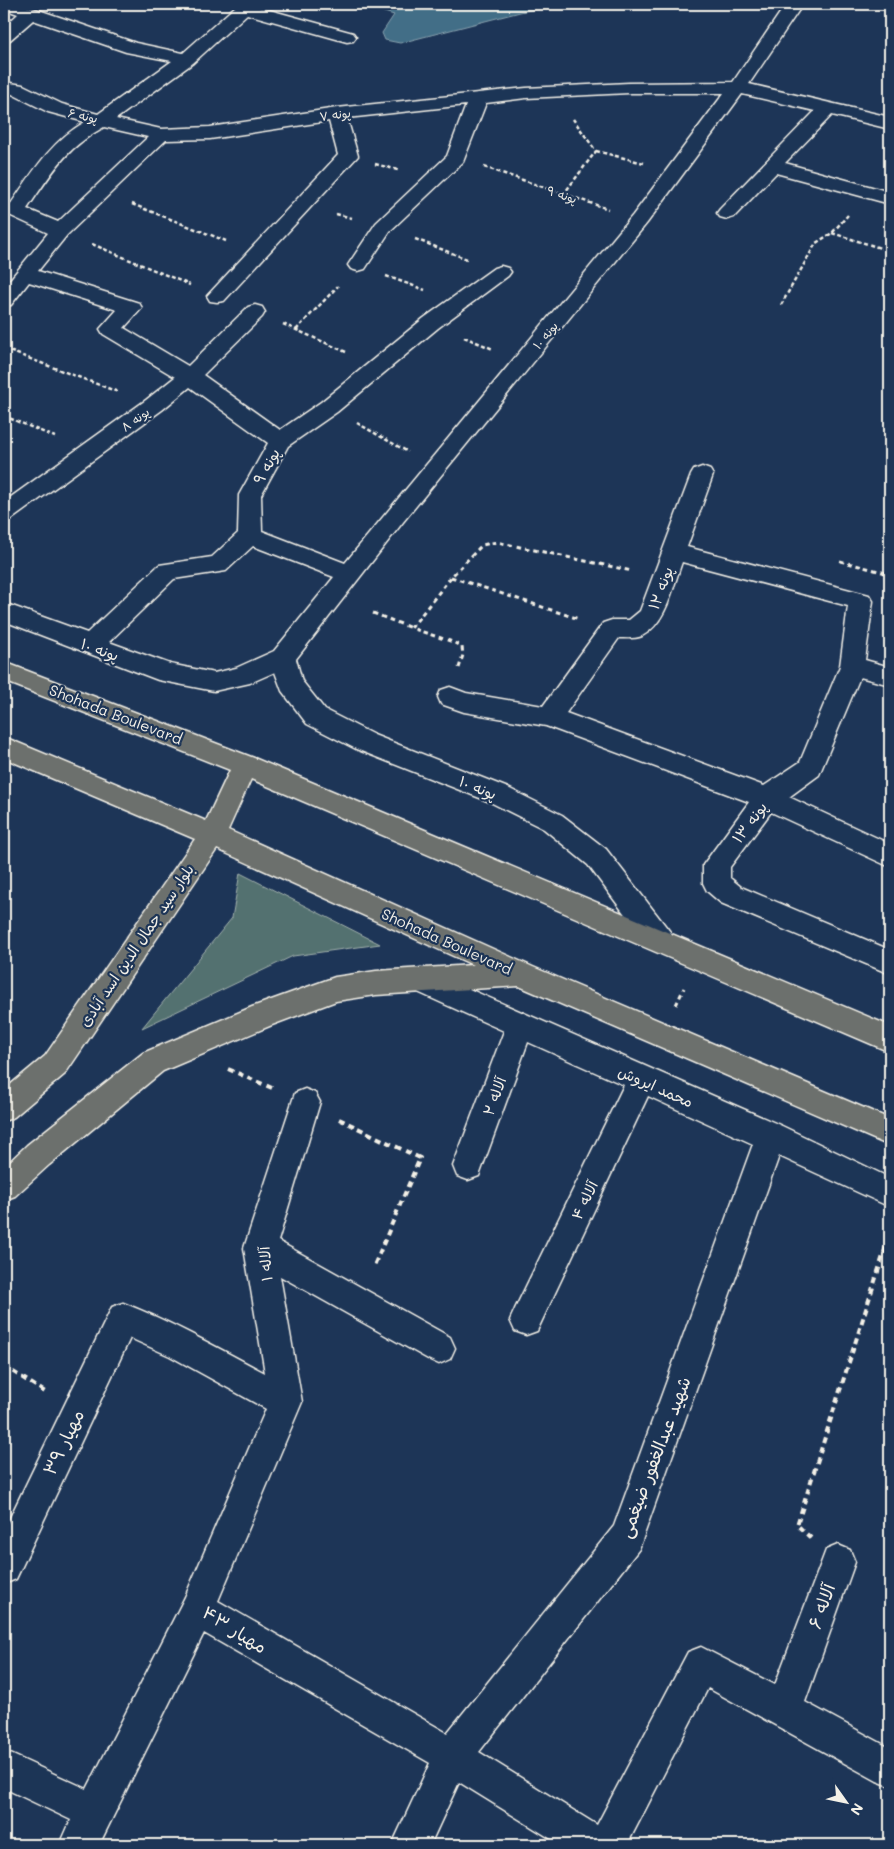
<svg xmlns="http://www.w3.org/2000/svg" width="894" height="1849" font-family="Mali,'Playpen Sans Arabic',sans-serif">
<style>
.green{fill:#527170;stroke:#a3b1ac}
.water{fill:#426e87;stroke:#89a2ae}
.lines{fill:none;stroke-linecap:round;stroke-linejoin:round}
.minor-casing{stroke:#f4f1e8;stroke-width:3}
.major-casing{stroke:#f4f1e8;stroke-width:3}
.path-far2{stroke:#f4f1e8;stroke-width:2.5;stroke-dasharray:4 2.5;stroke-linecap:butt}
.path-far1{stroke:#f4f1e8;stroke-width:3;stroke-dasharray:4.5 4;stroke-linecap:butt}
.path{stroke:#f4f1e8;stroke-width:4;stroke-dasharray:6 4.5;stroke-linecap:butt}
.minor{fill:#1d3557;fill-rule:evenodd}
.major{fill:#6c706d;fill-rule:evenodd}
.labels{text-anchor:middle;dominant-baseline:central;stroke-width:4.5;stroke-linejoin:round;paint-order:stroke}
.far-street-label{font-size:12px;fill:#f4f1e8;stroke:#1d3557}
.street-label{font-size:15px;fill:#f4f1e8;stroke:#1d3557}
.near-street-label{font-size:18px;fill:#f4f1e8;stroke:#1d3557}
</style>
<rect width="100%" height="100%" fill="#1d3557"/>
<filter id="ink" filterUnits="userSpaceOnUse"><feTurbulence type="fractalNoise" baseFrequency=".02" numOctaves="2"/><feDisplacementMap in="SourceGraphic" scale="10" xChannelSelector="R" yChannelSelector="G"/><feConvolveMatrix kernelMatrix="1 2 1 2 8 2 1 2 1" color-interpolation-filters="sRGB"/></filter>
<g filter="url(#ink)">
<!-- green -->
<path class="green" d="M240 873 380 944 293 956 142 1028 232 918Z"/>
<!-- water -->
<path class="water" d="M358 4H563L520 12 400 43 385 40 382 33 394 15Z"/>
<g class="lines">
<!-- minor casing -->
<g class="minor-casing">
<path id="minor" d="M4 4H21L136 43 183 53 238 4H256L255 6 353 33 356 37 353 41 347 42 247 14 193 63 116 119 161 129 210 127 337 108 526 88 629 83 733 82 786 4H803L749 84 890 117V129L832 115 785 163 890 192V204L776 173 734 217 727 219 720 217 717 213 720 209 815 111 742 94 647 223 403 522 296 659 302 681 325 710 374 735 508 788 562 815 606 849 671 933 675 941 671 949 661 953 651 949 588 865 544 829 490 802 356 749 307 724 282 691 275 672 250 683 214 691 158 680 4 621V603L87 633 159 565 212 557 238 533 239 495 268 443 190 387 162 410 12 519 4 521V502L146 400 175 377 103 334 100 329 117 310 29 282 11 305 4 306V287L48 233 9 215 6 211C29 178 49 142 85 122L48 112 12 94 4 92V82L23 85 62 104 98 114 172 61 126 52 33 20 10 40 4 41V27L18 14 4 9ZM629 93H724L633 215 345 563 262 531 261 495 288 446 337 412 438 328 508 276 511 272 508 268 501 266 494 268 424 318 321 402 280 430 203 375 262 317 265 312 262 307 255 305 248 307 188 366 124 328 142 308 139 303 38 271 67 235 166 140 210 139 329 121 338 155 207 296 210 301 217 302 224 301 358 156 347 118 466 105 447 156 376 223 348 265 351 269 358 271 365 269 390 231 463 162 486 103 526 98ZM104 127 148 137 58 222 27 209C52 173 64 149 104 127ZM253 546 334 577 274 651 236 668 214 673 170 664 109 642 174 579 226 571Z
M702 467 710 470 713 475 687 547 869 595 873 601 865 660 890 667V685L860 677 819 775 789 797 890 844V867L771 812 730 867V878L741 887 890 950V974L721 903 707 891 703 883V865L749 802 546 726 464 712 441 704 438 697 441 690 450 687 466 693 543 706 603 623 612 620H629L640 611 691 475 694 470ZM682 562 848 606 840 666 800 762 764 786 566 713 619 638C626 638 635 639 642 636 667 623 673 586 682 562Z
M421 968 782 1126 890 1178V1207L779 1156 639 1549 479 1752 597 1825 688 1652 701 1647 775 1685 826 1550 838 1545 850 1550 855 1562 805 1702 890 1748V1786L877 1781 708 1688 627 1845H561L459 1782 430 1845H392L430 1763 204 1633 99 1845H60L71 1820 4 1788V1751L87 1789 185 1597 266 1409 170 1356 130 1338 16 1579 4 1584V1530L112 1307 123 1303C172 1322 218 1348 265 1373L244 1248 295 1093 305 1089 315 1093 320 1102 278 1241 450 1337 455 1348 450 1359 439 1364 428 1359 280 1276 302 1402 218 1601 447 1733 614 1526 753 1144 648 1096 537 1331 526 1335 515 1331 510 1320 515 1309 624 1085 528 1042 479 1176 468 1180 457 1176 453 1166 504 1031 411 989 407 980 411 971Z"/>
</g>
<!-- major casing -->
<g class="major-casing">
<path id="major" d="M4 662 254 758 890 1026V1052L251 779 228 830 533 967 890 1119V1146L519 986 376 995 336 1001 272 1025 163 1071 49 1165 15 1196 4 1200V1167L27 1145 143 1053 252 1007 335 977 376 971 473 965 217 849 65 1074 14 1117 4 1121V1090L45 1056 195 839 4 758V737L206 821 230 770 4 681Z"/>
</g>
<!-- path-far2 -->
<path class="path-far2" d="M596 151 644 163
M375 164 398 170
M484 167 608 209
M563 195 596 151 573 119
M132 204 226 241
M336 214 352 218
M832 233 890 251
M415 239 467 259
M92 244 190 285
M386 276 425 290
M781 305 816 243 832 233 848 215
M283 324 346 352
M296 330 338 286
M464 337 493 349
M4 349 118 392
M4 416 55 437
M357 423 408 452"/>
<!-- path-far1 -->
<path class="path-far1" d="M840 561 890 574
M451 577 579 619
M373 613 411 628
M459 668 463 655 462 647 453 642 411 628 451 577 482 545 497 542 632 571
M676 1005 684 988"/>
<!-- path -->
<path class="path" d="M228 1069 272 1088
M339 1119 420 1158 373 1268
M4 1366 45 1392
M811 1538 797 1525 890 1234"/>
<!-- minor -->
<use href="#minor" class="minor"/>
<!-- major -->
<use href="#major" class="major"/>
</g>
</g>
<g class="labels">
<!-- far-street labels -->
<g class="far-street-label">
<text transform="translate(335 114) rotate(-7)">پونه ۷</text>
<text transform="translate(83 115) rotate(12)">پونه ۶</text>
<text transform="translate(562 194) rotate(18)">پونه ۹</text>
<text transform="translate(545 335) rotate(-50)">پونه ۱۰</text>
<text transform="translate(135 419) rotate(-36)">پونه ۸</text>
</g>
<!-- street labels -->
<g class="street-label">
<text transform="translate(266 466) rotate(-61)">پونه ۹</text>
<text transform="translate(660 588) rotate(-70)">پونه ۱۲</text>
<text transform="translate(100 649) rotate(20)">پونه ۱۰</text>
<text transform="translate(116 714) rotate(21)">Shohada Boulevard</text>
<text transform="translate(478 787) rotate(22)">پونه ۱۰</text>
<text transform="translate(749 822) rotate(-53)">پونه ۱۳</text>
<text transform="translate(447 941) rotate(24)">Shohada Boulevard</text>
<text transform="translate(136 945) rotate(-56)">بلوار سید جمال الدین اسد آبادی</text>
<text transform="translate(656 1086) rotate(24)">محمد ایروش</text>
<text transform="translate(494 1096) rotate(-70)">آلاله ۲</text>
<text transform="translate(584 1200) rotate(-64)">آلاله ۴</text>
<text transform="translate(265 1264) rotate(-95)">آلاله ۱</text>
</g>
<!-- near-street labels -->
<g class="near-street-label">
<text transform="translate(63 1442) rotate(-64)">مهیار ۳۹</text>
<text transform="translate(654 1457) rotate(-69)">شهید عبدالغفور ضیغمی</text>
<text transform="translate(821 1606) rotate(-70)">آلاله ۶</text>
<text transform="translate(235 1629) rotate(32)">مهیار ۴۳</text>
</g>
</g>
<!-- margin -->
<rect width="894" height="1849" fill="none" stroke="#1d3557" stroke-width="20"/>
<rect x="10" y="10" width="874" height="1829" fill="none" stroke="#f4f1e8" stroke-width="2" filter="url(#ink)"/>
<!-- north arrow -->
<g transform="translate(846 1802) rotate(123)" stroke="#1d3557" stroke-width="4" paint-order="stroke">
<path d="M0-4L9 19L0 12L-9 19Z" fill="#f4f1e8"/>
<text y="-8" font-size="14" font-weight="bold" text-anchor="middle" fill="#f4f1e8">N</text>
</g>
</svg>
